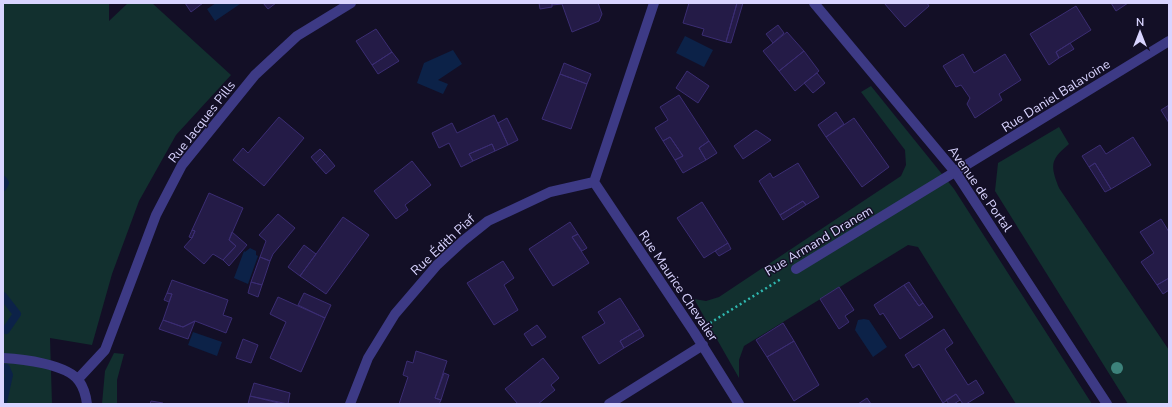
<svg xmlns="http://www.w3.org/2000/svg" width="1172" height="407" font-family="'Nunito Sans',sans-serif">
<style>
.green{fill:#12302f}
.water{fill:#0c2248}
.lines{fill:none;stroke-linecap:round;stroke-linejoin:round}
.stream{stroke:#0c2248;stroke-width:8}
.building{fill:#241b47;stroke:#3b2d73}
.path{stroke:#2fb8b0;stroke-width:2.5;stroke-dasharray:2 3;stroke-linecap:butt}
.minor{stroke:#3d3a85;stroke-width:10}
.tree{fill:#3d827b}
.labels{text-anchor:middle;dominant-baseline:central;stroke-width:3;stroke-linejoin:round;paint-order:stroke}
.street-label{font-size:13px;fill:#d9d4ff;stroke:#130f26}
</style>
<rect width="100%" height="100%" fill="#130f26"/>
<!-- green -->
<path class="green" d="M3 3H109V21L128 3H152L231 75 176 135 139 201 112 274 92 345 50 338 52 404H3Z
M871 86 954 189 1092 404H1016L918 247 908 245 744 346 739 360V378L694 299 706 301 719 297 901 176 906 165 905 150 861 92Z
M1059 127 1069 144C1050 160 1050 165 1059 188L1169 350V404H1128L995 191 998 163Z
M114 353 124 354 117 380V404H102L105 371Z"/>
<!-- water -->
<path class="water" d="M216 3H239L240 4 215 21 207 9Z
M685 36 713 50 704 67 676 53Z
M453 50 462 64 438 80 448 84 443 94 417 83 424 63Z
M250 248 256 251V255L258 256 248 284 234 278 244 251 245 252Z
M864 319 869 320 887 347 873 357 855 330 858 320Z
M193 332 222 342 217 356 188 345Z"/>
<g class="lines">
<!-- stream -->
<path class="stream" d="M3 180 5 183 3 187
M3 296 17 314 6 330
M3 402 9 375 6 368"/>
</g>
<!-- building -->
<path class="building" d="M185 3H203L191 12Z
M263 3H276L268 9Z
M539 3H552V7L540 9Z
M552 3H598L602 14 599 21 572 32 562 4 552 5Z
M689 3H737L726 42 702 35 704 29 683 23Z
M737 3H743L731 43 726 42Z
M884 3H927L929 6 905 27Z
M1111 3H1128L1116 11Z
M1076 6 1091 30 1056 52 1059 58 1049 65 1030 34Z
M778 25 784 33 773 43 766 34Z
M376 29 392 52 372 65 356 41Z
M787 32 804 51 779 71 763 51Z
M1070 43 1074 49 1059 58 1056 52Z
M804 51 819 71 795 91 779 71Z
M392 52 399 61 378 74 372 65Z
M963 54 974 73 1005 54 1021 80 999 94 1002 100 975 118 967 104 970 98 961 85 956 87 943 66Z
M564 63 591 74 587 84 560 74Z
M687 71 709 86 698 103 676 88Z
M817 73 825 83 813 93 804 83Z
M560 74 587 84 571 129 542 119Z
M679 95 709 141 699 148 706 160 683 173 675 160 683 156 670 137 663 141 655 128 668 120 660 107Z
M1169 105V123L1161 110Z
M836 112 844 124 826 137 818 125Z
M494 115 508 145 495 151 492 144 469 154 473 161 461 167 449 143 439 148 432 133 452 123 457 133Z
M279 117 304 138 264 186 233 160 243 148 248 153Z
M507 118 518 140 508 145 498 123Z
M854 118 889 167 862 187 826 137Z
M756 130 771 140 743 159 734 146Z
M670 137 683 156 675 160 663 141Z
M1133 137 1151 165 1111 189 1095 163 1089 167 1082 156 1100 145 1106 154Z
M709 141 717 153 706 160 699 148Z
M492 144 495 151 473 161 469 154Z
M320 149 325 154 316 163 311 157Z
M325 154 335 166 326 174 316 163Z
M412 161 431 185 405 205 408 210 396 219 374 191Z
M798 163 819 197 806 205 803 201 780 215 759 181 770 173 773 178Z
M1095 163 1111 189 1105 192 1089 167Z
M209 193 243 208 229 240 236 246 223 260 213 254 204 264 184 247 192 238 195 231 192 230Z
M803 201 806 205 783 220 780 215Z
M702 202 728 243 704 258 677 218Z
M278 214 295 228 273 254 270 261 260 257 266 241 259 235Z
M343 217 369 235 326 294 300 276Z
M1161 219 1169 232V278L1157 285 1141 262 1154 253 1140 232Z
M570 222 578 234 572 237 589 263 553 286 529 249Z
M192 230 195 231 192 238 189 237Z
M232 232 247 245 229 266 223 260 236 246 229 240Z
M578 234 587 248 582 251 572 237Z
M728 243 731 249 719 256 715 251Z
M304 245 316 254 300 276 288 267Z
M260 257 270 261 262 285 251 282Z
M503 261 514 278 504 285 518 310 494 325 467 283Z
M1169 278V290L1163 294 1157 285Z
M172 280 228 300 223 315 232 318 226 333 195 321 183 327 163 320 172 294 167 293Z
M251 282 262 285 258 297 248 293Z
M909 282 923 303 919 306 904 285Z
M904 285 919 306 923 303 933 317 900 339 883 313 880 315 874 305Z
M839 287 854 310 845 316 849 322 839 329 820 299Z
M167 293 172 294 169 302 164 300Z
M304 293 331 305 325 318 298 305Z
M278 297 325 318 301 372 270 358 286 322 270 314Z
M620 298 640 329 620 341 624 348 599 364 582 337 605 323 598 312Z
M163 320 183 327 195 321 188 339 159 329Z
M783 323 794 341 767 357 756 340Z
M537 325 546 337 532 346 524 334Z
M640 329 644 336 624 348 620 341Z
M944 329 953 343 945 349 968 385 976 380 984 393 966 404H963L956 394 943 403 919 364 913 368 905 355Z
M243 339 258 345 251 363 236 358Z
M794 341 819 385 794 401 767 357Z
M416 351 447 361 435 398 441 400 439 404H399L408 377 403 375 407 361 413 363Z
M543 358 559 378 551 385 555 390 538 404H518L505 389Z
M444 373 449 375 441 400 435 398Z
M254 383 290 393 288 404 250 396Z
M956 394 960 400 954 404H949L946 400Z
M250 396 283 404H248Z
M867 398 871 404H858Z
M151 401 163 403V404H150Z"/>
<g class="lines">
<!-- path -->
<path class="path" d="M710 323 781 279"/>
<!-- minor -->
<path class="minor" d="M814 3 956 173 1107 404
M594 182 694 332 739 404
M594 182 654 3
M796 269 1169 41
M3 358C22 359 67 364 79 381 84 388 86 396 87 404
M78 379 105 350 156 215 182 165 255 75 297 36 351 3
M350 404 368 358 395 314 437 265 463 241 488 221 550 192 594 182
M609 404 703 345"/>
</g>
<!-- trees -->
<circle class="tree" cx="1117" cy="368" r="6"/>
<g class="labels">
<!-- street labels -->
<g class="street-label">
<text transform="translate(1056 96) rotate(-32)">Rue Daniel Balavoine</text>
<text transform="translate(202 122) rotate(-52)">Rue Jacques Pills</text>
<text transform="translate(980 189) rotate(55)">Avenue de Portal</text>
<text transform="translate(819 241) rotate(-31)">Rue Armand Dranem</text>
<text transform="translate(443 245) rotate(-43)">Rue Édith Piaf</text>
<text transform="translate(678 286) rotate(56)">Rue Maurice Chevalier</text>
</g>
</g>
<!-- border -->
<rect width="1172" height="407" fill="none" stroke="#d9d4ff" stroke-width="8"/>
<!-- north arrow -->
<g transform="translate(1140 32)" stroke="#130f26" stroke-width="3" paint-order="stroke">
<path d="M0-3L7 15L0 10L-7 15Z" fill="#d9d4ff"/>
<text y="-6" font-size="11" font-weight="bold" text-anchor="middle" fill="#d9d4ff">N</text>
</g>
</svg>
